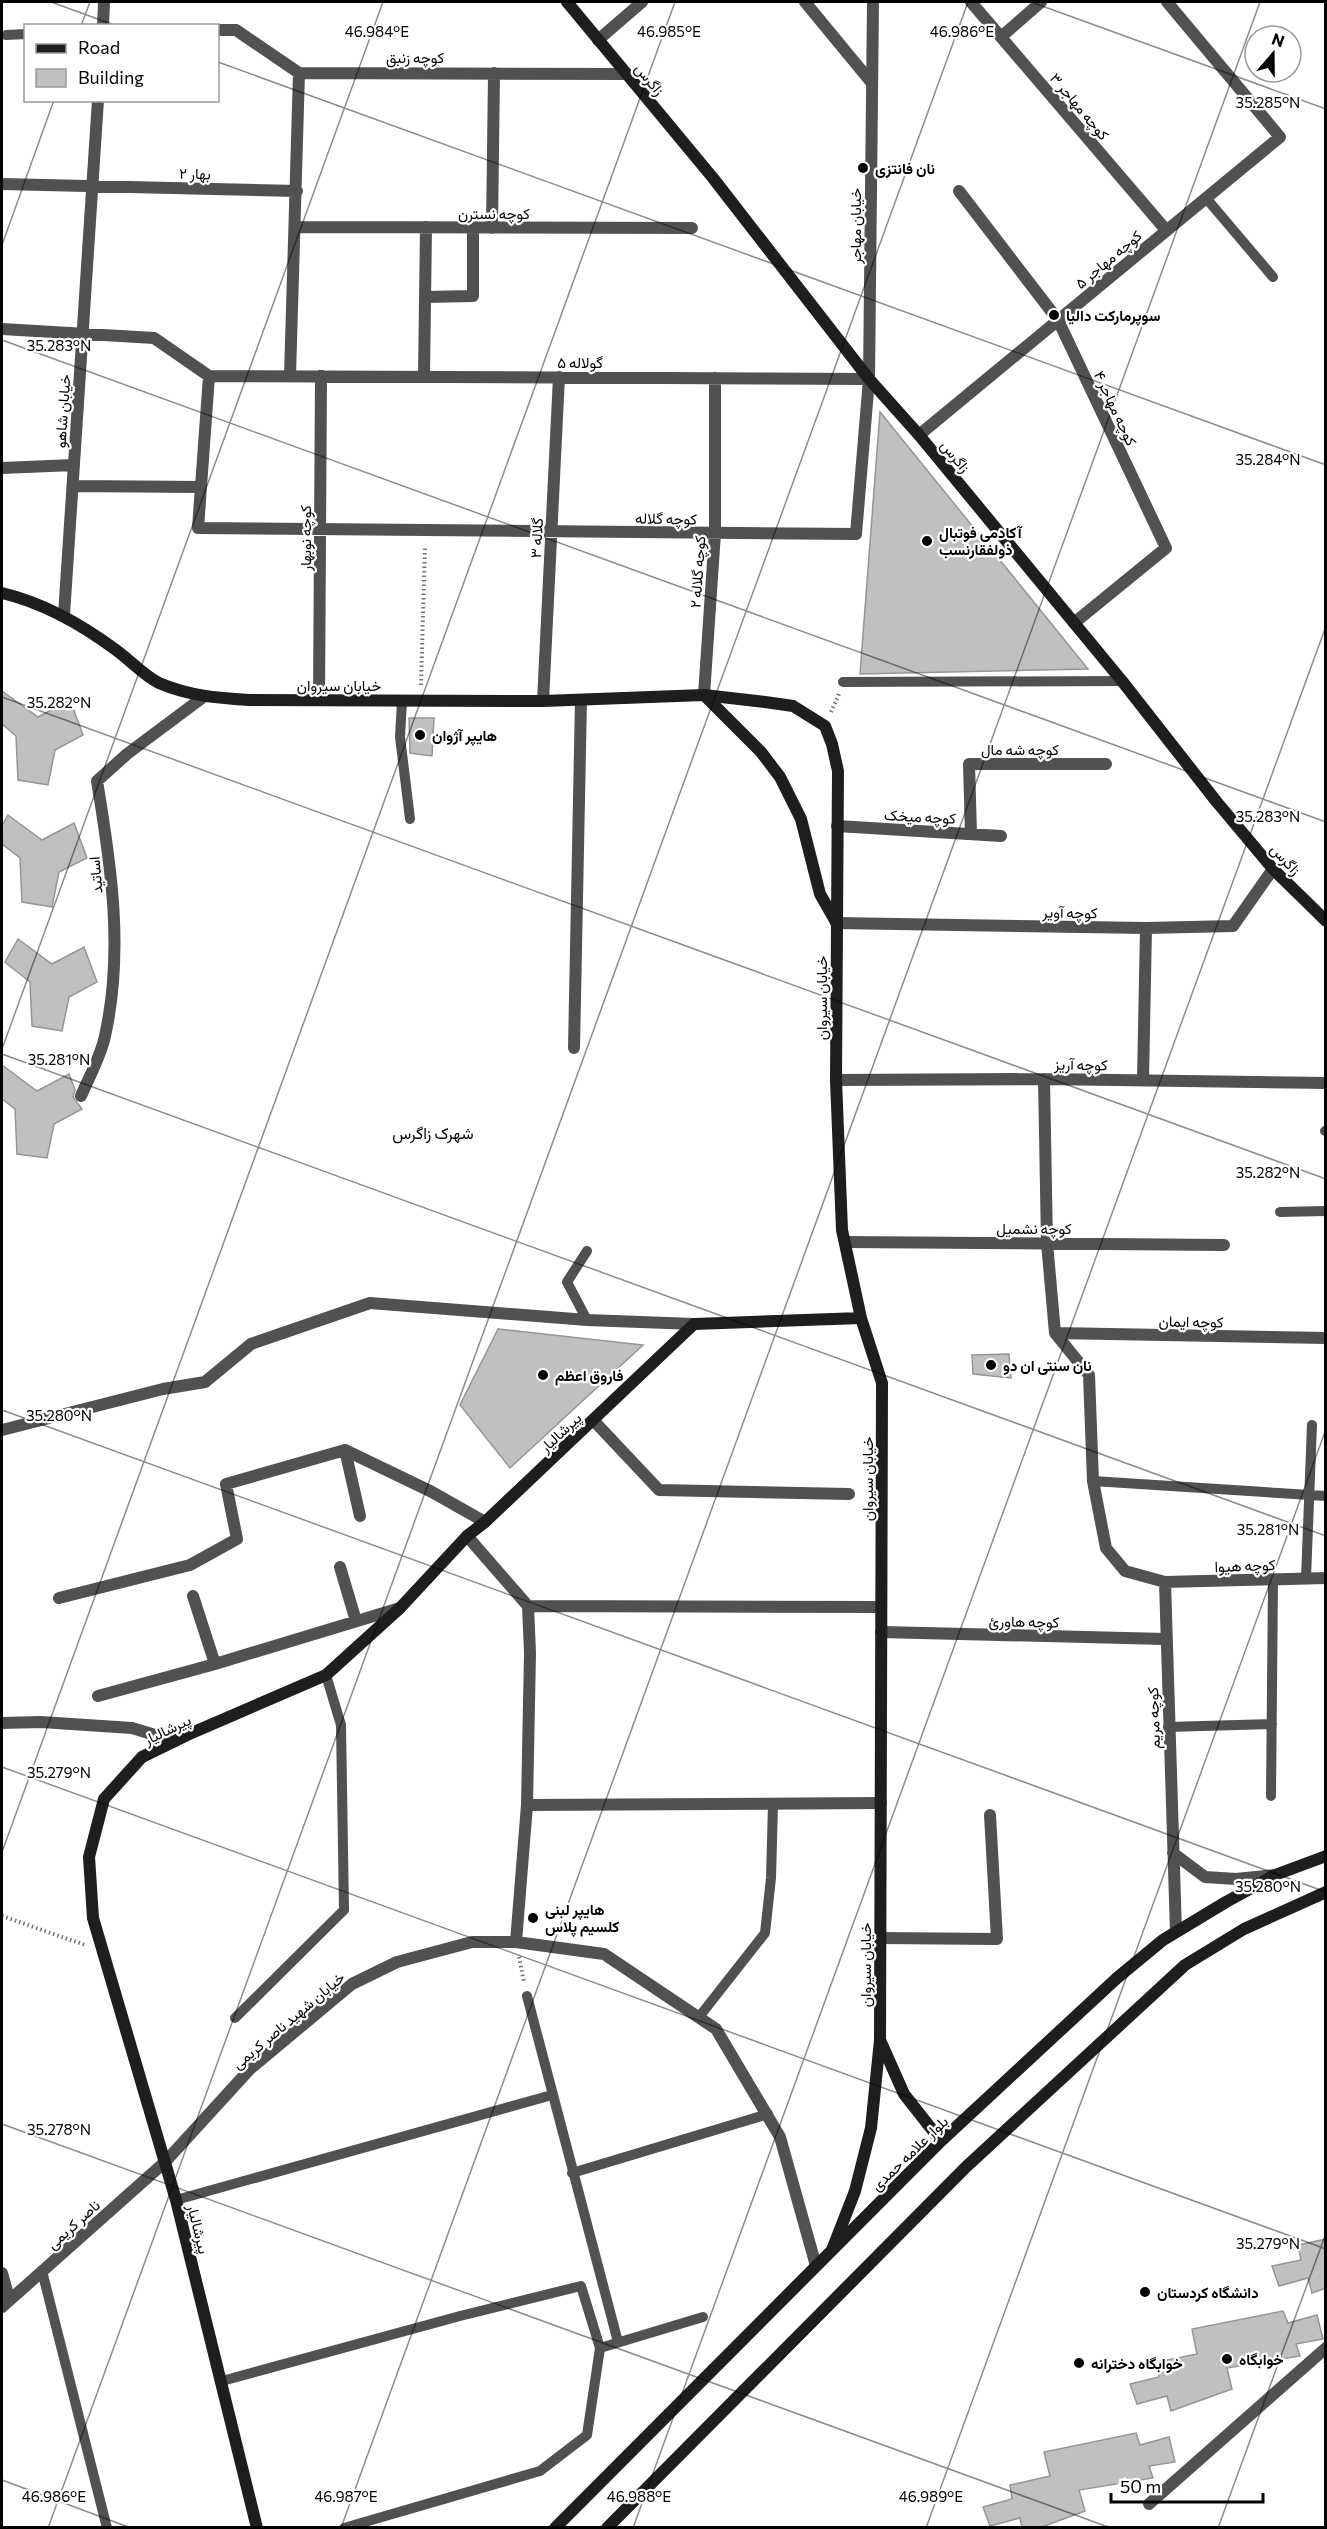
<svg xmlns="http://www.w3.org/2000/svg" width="1327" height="2529" font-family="Commissioner,Vazirmatn,sans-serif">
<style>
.building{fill:#c0c0c0;stroke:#959595;stroke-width:1.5}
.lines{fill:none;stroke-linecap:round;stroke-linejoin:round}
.path{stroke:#737373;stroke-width:4;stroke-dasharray:1.5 3;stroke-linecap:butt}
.lane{stroke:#515151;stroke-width:10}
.street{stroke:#515151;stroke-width:12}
.secondary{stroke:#1e1e1e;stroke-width:12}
.ticks{fill:none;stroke:#000;stroke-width:1.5;stroke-opacity:0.45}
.poi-dot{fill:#000;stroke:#fff;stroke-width:2}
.labels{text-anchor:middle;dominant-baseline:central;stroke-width:4.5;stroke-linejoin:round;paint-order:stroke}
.street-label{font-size:15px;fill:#000;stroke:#fff}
.poi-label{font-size:15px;font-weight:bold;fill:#000;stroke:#fff;text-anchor:start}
.neighbourhood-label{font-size:16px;fill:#000;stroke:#fff}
.ticks-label{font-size:15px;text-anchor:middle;fill:#000;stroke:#fff;stroke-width:4.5;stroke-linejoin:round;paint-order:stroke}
</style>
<rect width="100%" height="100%" fill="#fff"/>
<!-- building -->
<path class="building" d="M880 412 1088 669 860 674Z
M2 691 38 717 70 700 83 735 55 750 48 785 18 780 16 736 2 724Z
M409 718H434L432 756 410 753Z
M8 815 42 840 74 823 87 858 59 872 52 907 22 902 20 858 2 844V826Z
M18 939 52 964 84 947 97 982 69 997 62 1031 32 1026 30 982 5 962Z
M2 1065 37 1091 69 1074 75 1090 73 1097 82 1109 54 1124 47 1158 17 1154 15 1109 2 1099Z
M498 1329 643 1345 510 1468 460 1405Z
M1009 1354 1011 1378 973 1374 972 1355Z
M1326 2239V2288L1312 2293 1308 2278 1279 2286 1272 2266 1301 2260 1298 2245Z
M1283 2311 1288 2323 1317 2315 1323 2339 1296 2344 1300 2356 1227 2368 1232 2389 1171 2411 1167 2396 1137 2404 1130 2384 1159 2377 1157 2362 1197 2354 1192 2329Z
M1136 2433 1140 2445 1169 2437 1175 2462 1149 2466 1153 2478 1079 2490 1085 2511 1039 2528H1022L1020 2518 990 2526 983 2507 1012 2499 1010 2485 1050 2476 1044 2452Z"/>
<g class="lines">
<!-- path -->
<path class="path" d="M421 685 425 546
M831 712 839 694
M2 1916 85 1945
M519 1957 524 1982"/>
<!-- lane -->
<path class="lane" d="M6 35 26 34
M1206 198 1273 277
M843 682 1122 681
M402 701 400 737 410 819
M1325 1131H1326
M1280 1212 1326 1211
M587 1320 567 1282 587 1251
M1093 1481 1326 1496
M1306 1578 1312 1425
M1168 1727 1272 1724
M1271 1796 1273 1579
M527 1996 618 2342
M699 2017 765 1933 771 1878 773 1804
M235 2018 344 1910 341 1725 326 1675
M572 2173 768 2114
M176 2200 552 2095
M42 2271 107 2528
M600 2348 703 2317
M222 2381 460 2316 581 2286 600 2348 587 2435 540 2471 344 2528"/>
<!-- street -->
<path class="street" d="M805 2 871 82
M971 2 1166 230
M103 26 104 2
M218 30H236L299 73 625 74
M1001 37 1041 2
M598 40 642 2
M2 184 297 191
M959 191 1058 320 1166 548 1074 623
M296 227 692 228
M492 228 494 73
M425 297 473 296V228
M2 329 154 338 209 376 869 379
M209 376 198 528 856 534 869 379 873 2
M290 376 299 73
M424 376 426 227
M919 435 1280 137 1167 2
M2 468 74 465
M73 486 201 487
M64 615 98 100
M704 695 715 533V378
M319 700 321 376
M543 701 559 377
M837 826 1001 836
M971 834 969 764H1106
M836 923 1146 928 1233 926 1273 869
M574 1048 581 700
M1044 1079 1047 1243 1055 1333 1089 1375 1093 1481 1106 1548 1125 1571 1165 1582 1326 1578
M836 1080 1044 1079 1326 1083
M1143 1080 1146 928
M81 1096C89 1077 101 1056 105 1036 124 951 111 865 97 781L127 754 202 698
M845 1242 1224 1245
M1055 1333 1326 1338
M594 1421 659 1490 849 1494
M2 1430 163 1389 205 1382 251 1344 370 1303 587 1320 694 1324
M345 1450 360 1516
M467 1536 528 1606 530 1653 527 1805 516 1942
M340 1567 356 1621
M1165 1582 1176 1932
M193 1596 215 1664
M59 1598 190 1565 237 1539 226 1484 345 1450 432 1492 485 1522
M528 1606 881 1607
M881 1632 1165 1639
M98 1696 215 1664 400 1608
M2 1723 41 1722 132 1728 175 1741
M527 1805 881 1803
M1173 1853 1205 1877 1236 1879 1275 1875
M880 1938 997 1939 990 1815
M2 2273 9 2298
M2 2307 165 2162 250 2069 352 1984 397 1962 472 1942H516L604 1954 716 2029 780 2137 816 2266
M1149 2504 1326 2348"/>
<!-- secondary -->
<path class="secondary" d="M567 2 713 178 869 379 919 435 1122 681 1216 801 1273 869 1326 921
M2 593C44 603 81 624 116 650 130 660 144 676 159 683 189 696 218 698 249 700L543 701 704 695 765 702 793 706 825 726 832 744 838 771 836 1080 842 1230 861 1318 882 1383 880 2040 871 2128 855 2191 832 2250
M704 695 761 752 780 777 801 819 820 894 836 922
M880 2040 904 2094 941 2141
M257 2528 176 2200 93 1918 89 1857 104 1799 142 1757 187 1735 326 1675 400 1608 467 1536 485 1522 694 1324 861 1318
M555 2528 941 2141 1117 1978 1163 1940 1226 1902 1275 1875 1326 1856
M607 2528 966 2167 1185 1965 1244 1929 1326 1892"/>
</g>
<!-- ticks -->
<path class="ticks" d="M51 2 117 26M1031 2 1326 109M81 26 90 2M218 62 1326 465M2 245 54 100M2 340 1326 822M2 697 1326 1179M2 1049 383 2M2 1054 1326 1536M2 1410 1326 1892M2 1767 1326 2249M2 1852 675 2M2 2124 1111 2528M2 2480 131 2528M48 2528 968 2M341 2528 1260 2M633 2528 1326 626M926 2528 1326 1429M1218 2528 1326 2233"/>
<!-- markers -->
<g class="poi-dot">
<circle cx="863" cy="168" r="6"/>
<circle cx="1054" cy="315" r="6"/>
<circle cx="927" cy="541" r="6"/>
<circle cx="420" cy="735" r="6"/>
<circle cx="991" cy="1365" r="6"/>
<circle cx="543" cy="1375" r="6"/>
<circle cx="533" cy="1918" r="6"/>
<circle cx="1145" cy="2292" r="6"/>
<circle cx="1227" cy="2359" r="6"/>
<circle cx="1079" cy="2363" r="6"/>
</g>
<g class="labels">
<!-- street labels -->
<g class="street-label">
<text x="415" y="57">کوچه زنبق</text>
<text transform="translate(650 79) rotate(50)">زاگرس</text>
<text transform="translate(1080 106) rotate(50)">کوچه مهاجر ۳</text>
<text transform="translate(195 173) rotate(1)">بهار ۲</text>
<text x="494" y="213">کوچه نسترن</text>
<text transform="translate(855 226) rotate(-90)">خیابان مهاجر</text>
<text transform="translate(1108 259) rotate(-40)">کوچه مهاجر ۵</text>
<text x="580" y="362">گولاله ۵</text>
<text transform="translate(1116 408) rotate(65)">کوچه مهاجر ۴</text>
<text transform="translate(62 411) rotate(-86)">خیابان شاهو</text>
<text transform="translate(956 456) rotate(51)">زاگرس</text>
<text transform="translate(666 518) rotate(1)">کوچه گلاله</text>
<text transform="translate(305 538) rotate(-90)">کوچه نوبهار</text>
<text transform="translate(536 538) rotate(-87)">گلاله ۳</text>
<text transform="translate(697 572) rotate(-86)">کوچه گلاله ۲</text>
<text x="339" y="685">خیابان سیروان</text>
<text x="1020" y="749">کوچه شه مال</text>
<text transform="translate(920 816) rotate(3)">کوچه میخک</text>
<text transform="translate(1286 859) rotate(47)">زاگرس</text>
<text transform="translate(95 875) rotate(-95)">اساتید</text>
<text transform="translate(1070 912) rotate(1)">کوچه آویر</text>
<text transform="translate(821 998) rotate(-90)">خیابان سیروان</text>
<text transform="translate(1081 1064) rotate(1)">کوچه آریز</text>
<text x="1034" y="1228">کوچه نشمیل</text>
<text transform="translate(1191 1321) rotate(1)">کوچه ایمان</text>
<text transform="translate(560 1432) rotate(-43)">پیرشالیار</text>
<text transform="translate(867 1479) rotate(-90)">خیابان سیروان</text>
<text transform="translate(1245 1565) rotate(-2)">کوچه هیوا</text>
<text transform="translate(1024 1621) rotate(1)">کوچه هاورئ</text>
<text transform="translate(1153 1718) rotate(-92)">کوچه مریم</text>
<text transform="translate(167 1729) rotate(-26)">پیرشالیار</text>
<text transform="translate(865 1965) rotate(-90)">خیابان سیروان</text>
<text transform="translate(288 2020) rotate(-40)">خیابان شهید ناصر کریمی</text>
<text transform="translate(909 2153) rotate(-44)">بلوار علامه حمدی</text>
<text transform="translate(73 2224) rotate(-42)">ناصر کریمی</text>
<text transform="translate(199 2229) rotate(76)">پیرشالیار</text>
</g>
<!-- poi labels -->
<g class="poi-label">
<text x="875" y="168">نان فانتزی</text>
<text x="1066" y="315">سوپرمارکت دالیا</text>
<text x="939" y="532">آکادمی فوتبال<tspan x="939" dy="17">ذولفقارنسب</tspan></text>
<text x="432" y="735">هایپر آژوان</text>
<text x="1003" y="1365">نان سنتی ان دو</text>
<text x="555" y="1375">فاروق اعظم</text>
<text x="545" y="1909">هایپر لبنی<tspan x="545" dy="17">کلسیم پلاس</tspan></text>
<text x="1157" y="2292">دانشگاه کردستان</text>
<text x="1239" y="2359">خوابگاه</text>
<text x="1091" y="2363">خوابگاه دخترانه</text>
</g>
<!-- neighbourhood labels -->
<g class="neighbourhood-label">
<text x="433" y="1132">شهرک زاگرس</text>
</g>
</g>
<g class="ticks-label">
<text x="377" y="37">46.984°E</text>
<text x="669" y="37">46.985°E</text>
<text x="962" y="37">46.986°E</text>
<text x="1268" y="108">35.285°N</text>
<text x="59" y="351">35.283°N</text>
<text x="1268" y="465">35.284°N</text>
<text x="59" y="708">35.282°N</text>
<text x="1268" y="822">35.283°N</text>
<text x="59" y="1065">35.281°N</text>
<text x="1268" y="1178">35.282°N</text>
<text x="59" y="1421">35.280°N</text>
<text x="1268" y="1535">35.281°N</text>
<text x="59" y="1778">35.279°N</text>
<text x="1268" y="1892">35.280°N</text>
<text x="59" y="2135">35.278°N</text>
<text x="1268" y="2249">35.279°N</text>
<text x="54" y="2502">46.986°E</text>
<text x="346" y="2502">46.987°E</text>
<text x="639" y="2502">46.988°E</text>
<text x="931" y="2502">46.989°E</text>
</g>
<!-- border -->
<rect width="1327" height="2529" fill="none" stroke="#000000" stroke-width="6"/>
<!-- legend -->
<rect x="24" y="24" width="195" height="78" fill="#ffffff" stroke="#999999" stroke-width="1.5"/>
<rect x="36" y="44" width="30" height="9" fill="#1e1e1e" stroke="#999999" stroke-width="1.5"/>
<text x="78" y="54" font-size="18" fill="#000000">Road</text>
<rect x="36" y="69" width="30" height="18" fill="#c0c0c0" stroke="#999999" stroke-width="1.5"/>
<text x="78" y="84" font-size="18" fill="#000000">Building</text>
<!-- north arrow -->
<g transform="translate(1273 54) rotate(20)"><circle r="28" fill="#ffffff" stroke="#999999" stroke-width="1.5"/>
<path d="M0-4.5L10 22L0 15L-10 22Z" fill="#000000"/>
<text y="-9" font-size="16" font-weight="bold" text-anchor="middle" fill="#000000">N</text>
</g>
<!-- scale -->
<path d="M1111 2493v9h152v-9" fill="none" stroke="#000000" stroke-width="3"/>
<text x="1120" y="2493" font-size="18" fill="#000000" stroke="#ffffff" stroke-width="4.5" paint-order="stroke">50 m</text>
</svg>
